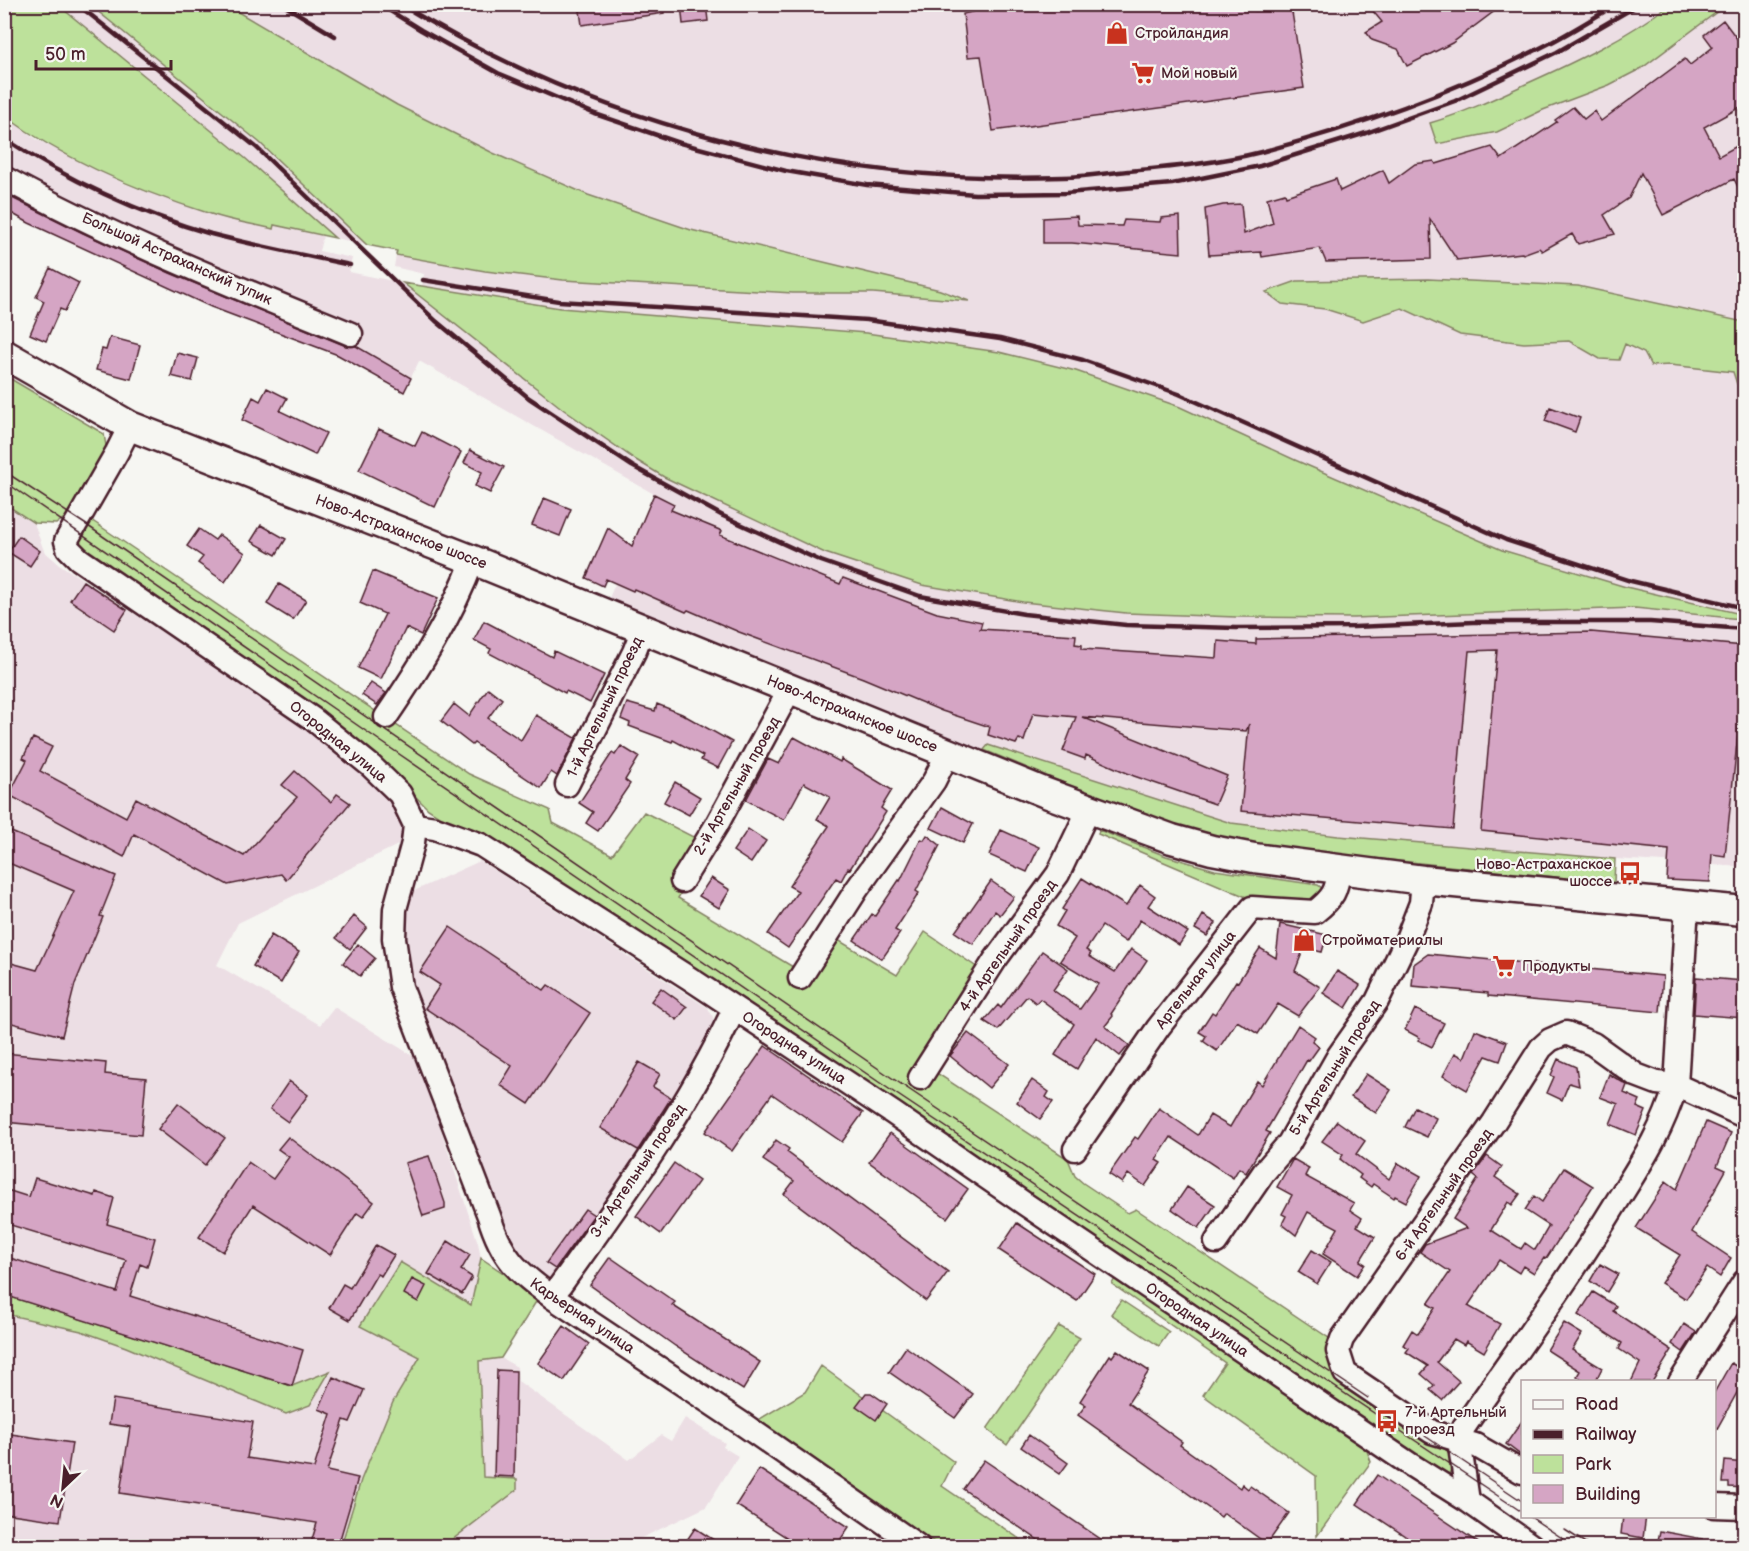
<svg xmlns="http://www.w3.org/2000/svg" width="1749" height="1551" font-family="'Balsamiq Sans',sans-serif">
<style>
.built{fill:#ecdee4}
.green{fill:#bde19b;stroke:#848063;stroke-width:1.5}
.building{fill:#d5a5c4;stroke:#4a1f2b;stroke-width:1.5}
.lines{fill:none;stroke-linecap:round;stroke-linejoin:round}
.minor-casing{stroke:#4a1f2b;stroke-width:27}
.major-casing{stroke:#4a1f2b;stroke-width:33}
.minor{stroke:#f6f6f2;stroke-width:22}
.major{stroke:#f6f6f2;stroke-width:28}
.tram{stroke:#4a1f2b;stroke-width:1.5}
.rail{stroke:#4a1f2b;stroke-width:4.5}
.labels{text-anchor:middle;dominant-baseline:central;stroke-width:4.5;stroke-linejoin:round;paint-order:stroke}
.poi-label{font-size:15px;fill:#4a1f2b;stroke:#f6f6f2;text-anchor:start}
.street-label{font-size:15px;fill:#4a1f2b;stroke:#f6f6f2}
</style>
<rect width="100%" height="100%" fill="#f6f6f2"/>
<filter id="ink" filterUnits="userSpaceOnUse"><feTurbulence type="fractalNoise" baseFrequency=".0167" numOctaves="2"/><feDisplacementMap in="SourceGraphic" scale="12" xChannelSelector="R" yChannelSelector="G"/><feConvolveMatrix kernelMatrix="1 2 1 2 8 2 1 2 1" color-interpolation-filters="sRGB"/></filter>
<g filter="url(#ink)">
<!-- built -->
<path class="built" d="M58 5H90L259 142 367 245 335 238 245 158Z
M226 5H1669L1648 21 1566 66 1460 114 1430 123 1497 132 1543 110 1609 85 1642 68 1726 5H1744V867L1615 859 1338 836 1231 823 988 745 984 750 609 598 654 494 419 361 404 392 338 355 211 307 5 209V116L36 139 123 183 212 215 273 228 274 225 323 236 319 251 352 258 349 272 403 283 564 410 636 460 664 477 825 553 922 585 1126 613 1236 617 1353 618 1635 608 1740 619 1741 614 1626 587 1502 550 1295 460 1180 407 422 287 424 274 394 267 396 255 485 271 563 280 793 293H873L965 300 940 290 691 230 588 195 493 153 397 105Z
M4 504 34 523 44 551 59 564 307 728 367 775 385 792 395 808 401 826 402 843 238 923 217 965 320 1025 334 1007 418 1059 478 1243 481 1258 471 1305 361 1326 420 1357 393 1402 361 1479 341 1546H5V1314L81 1331 126 1347 286 1413 329 1372 292 1386 5 1295Z
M480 861 708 1008 713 1017 714 1031 682 1098 557 1282 544 1284 503 1239 402 957 404 908 414 891Z
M501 1358 517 1367 518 1381 629 1460 661 1435 671 1441 685 1418 725 1443 723 1447 738 1456 706 1507 625 1546H444L517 1490V1479L483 1477 479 1360Z"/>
<!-- green -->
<path class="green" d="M5 4 58 5 245 158 335 238 274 225 273 229C252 224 231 221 211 214 138 191 66 161 5 116Z
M90 5H226L397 105 493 153 588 195 691 230 940 290 969 301 873 293H793L563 280 485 271 396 255 397 251 367 245 259 142Z
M1669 5H1726L1642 68 1609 85 1543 110 1497 132 1437 144 1430 123C1464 113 1496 98 1528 83 1577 61 1627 37 1669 5Z
M1428 279 1578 286 1744 322V385L1737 384 1733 372 1670 365 1651 366 1644 353 1625 344 1619 360 1600 359 1569 341 1524 343 1460 335 1402 308 1363 321 1325 309 1282 304 1266 292 1297 281Z
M403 283 560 308 866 333 999 352 1076 371 1180 407 1295 460 1502 550 1626 587 1741 614 1740 619 1635 608 1353 618 1236 617 1126 613 1023 602 922 585 825 553 664 477 636 460 564 410Z
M4 375 104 434 107 452 75 510 56 524 34 523 5 504Z
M88 518 469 774 550 810 553 823 612 855 644 812 709 845 678 898 793 967 833 937 897 975 925 932 978 968 935 1072 1068 1159 1075 1176 1083 1183 1128 1213 1136 1209 1329 1338 1339 1337 1334 1355 1447 1445 1455 1461 1449 1474 1413 1455 483 838 442 818 428 809 379 760 85 552 78 539Z
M988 745 1231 823 1338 836 1615 859 1614 883 1352 856 1232 841 1176 826 1132 811 984 750Z
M1099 830 1166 856 1215 870 1318 885 1323 889 1317 902 1265 905 1098 834Z
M481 1258 539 1297 501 1358 479 1361 483 1477 517 1479V1490L444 1546H341L361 1480 393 1402 420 1357 360 1326 400 1262 471 1305Z
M1116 1277 1366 1448 1371 1462 1317 1536 1316 1476 1203 1395 1225 1363 1112 1284Z
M5 1295 292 1386 330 1371 310 1405 286 1414 126 1347 81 1331 5 1314Z
M1121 1300 1169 1332 1159 1346 1111 1314Z
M1059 1326 1080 1338 1007 1445 987 1429Z
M821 1366 954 1462 942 1486 1030 1546H940L758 1420 805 1392Z"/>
<!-- building -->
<path class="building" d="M579 4H663L664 13 582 25Z
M681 4H706L708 21 683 24Z
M976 4H1254L1255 11 1291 6 1304 88 993 131 981 56 968 57 963 14 976 11Z
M1367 4H1504L1452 43 1407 66 1398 49 1372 40 1366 32 1382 22Z
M1723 20 1744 48V105L1704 127 1719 156 1744 142V199L1734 179 1663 215 1641 173 1629 198 1604 215 1615 234 1578 244 1572 234 1542 251 1539 248 1523 254 1522 253 1457 260 1430 219 1431 259 1326 262 1320 248 1262 257 1261 252 1209 255 1205 209 1223 205 1241 204 1244 234 1273 223 1267 198 1285 193 1286 196 1336 179 1340 191 1383 170 1389 183 1415 164 1434 161 1436 164 1492 147 1501 159 1557 122 1555 120 1573 107 1584 119 1594 111 1601 121 1685 59 1690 65 1713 47 1704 35Z
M4 194 83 233 170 273 346 346H356L411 378 404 392 338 355 211 307 29 223 4 209Z
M1077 216 1078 225 1122 226 1124 220 1160 222 1161 218 1180 216 1181 253 1072 243H1043V218Z
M50 268 79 283 65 311 60 309 46 341 30 334 44 301 36 297Z
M110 337 140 345 131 379 96 370 102 349 106 350Z
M177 353 198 358 192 381 171 376Z
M267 388 287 398 280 411 326 433 315 455 242 420 253 397 260 401Z
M1550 407 1580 418 1575 432 1545 421Z
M379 429 415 446 422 432 461 452 435 507 359 470Z
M470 450 504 467 490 493 475 486 482 472 464 463Z
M654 494 674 504 671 510 722 531 720 535 840 584 843 578 937 613 982 622 980 629 1076 635 1075 644 1082 645V649L1217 658 1218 641 1256 644V639L1591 632 1744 646V677L1725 856 1712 854 1710 882 1667 880 1669 850 1481 831 1497 650 1469 651 1453 829 1241 811 1249 724 1246 731 1082 717 1227 776 1215 804 1134 776 1086 755 1085 759 1063 751 1076 717 1033 713 1024 741 1019 739 1016 744 988 735 990 727 942 711 863 678 739 632 688 610 686 612 634 589 633 591 606 579 603 586 586 578 608 528 632 546Z
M544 498 571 509 560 536 532 525Z
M261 525 286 539 276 555 251 541Z
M199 529 215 540 219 535 245 553 225 582 198 563 203 557 187 546Z
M19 536 40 551 30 566 8 552Z
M373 571 438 598 421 635 406 628 381 679 358 668 385 614 360 603Z
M83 581 127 610 114 630 70 600Z
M279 584 306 600 293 620 267 604Z
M484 621 552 657 554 651 604 675 590 703 566 691 565 693 489 653 491 649 474 640Z
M371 683 386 693 377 705 362 695Z
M488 688 502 699 488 718 521 740 536 715 576 738 557 776 551 772 541 788 474 743 472 745 441 721 454 704 469 716Z
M627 703 655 711 657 704 682 714 732 742 718 768 701 760 703 756 673 740 672 742 629 726 630 723 621 719Z
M794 737 840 762 841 759 892 790 881 808 886 812 850 869 848 868 841 881 836 878 788 948 768 934 798 891 789 886 829 826 817 819 830 797 804 783 784 820 746 800 768 759 779 764Z
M33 738 52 747 40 771 126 817 136 798 244 856 297 797 282 785 295 771 331 802 337 794 350 803 286 880 281 874 228 885 134 834 124 857 9 795 27 760 23 758Z
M621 746 639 757 625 780 630 784 598 831 586 823 593 812 579 803 612 753 615 755Z
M675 782 700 797 689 815 664 802Z
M942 807 973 824 963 843 931 828Z
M4 829 116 876 100 916 103 917 75 984 62 1036 4 1021V961L37 970 74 891 4 861Z
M748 829 766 841 751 863 733 851Z
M1001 830 1039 847 1027 872 989 855Z
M927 835 940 845 916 891 919 893 895 930 900 933 882 959 854 940 872 914 875 916 899 880 900 881 921 839 924 840Z
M711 878 730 890 719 908 699 896Z
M1082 878 1126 906 1140 885 1155 896 1148 906 1188 932 1179 945 1140 920 1126 942 1102 926 1086 950 1091 953 1089 956 1115 972 1131 949 1147 960 1111 1014 1113 1016 1105 1026 1129 1045 1120 1056 1096 1037 1077 1069 1055 1055 1074 1024 1040 999 1036 1003 1027 996 998 1030 984 1021 998 1005 1001 1008 1042 951 1068 969 1053 990 1080 1009 1098 984 1060 961 1075 938 1056 926 1065 911 1062 909Z
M991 881 1014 897 1000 915 995 911 973 944 955 932Z
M1203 915 1216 923 1207 936 1195 929Z
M354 916 367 927 350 949 336 938Z
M1280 924 1327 935 1322 952 1304 948 1295 971 1320 987 1298 1016 1278 1004 1258 1034 1237 1021 1217 1051 1203 1041 1206 1036 1199 1032 1212 1012 1215 1014 1236 981 1238 982 1260 948 1276 958Z
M450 927 544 990 548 985 590 1013 529 1104 500 1085 512 1066 425 1008 440 985 420 972Z
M271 935 299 952 281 983 253 966Z
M358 944 375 958 360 976 343 963Z
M1428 954 1663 976 1660 1012 1488 996V993L1412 986 1414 964Z
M1337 971 1360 985 1346 1008 1323 993Z
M1696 977 1744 981V1018L1694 1014Z
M661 988 687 1007 677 1020 651 1001Z
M1415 1009 1444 1023 1432 1047 1418 1040 1420 1038 1405 1030Z
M1298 1025 1315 1037 1312 1041 1319 1047 1309 1061 1307 1060 1266 1131 1270 1133 1246 1173 1239 1168 1233 1178 1171 1137 1156 1160 1161 1163 1145 1186 1128 1174 1122 1183 1109 1174 1135 1137 1138 1139 1159 1108 1198 1135 1210 1115 1230 1127 1257 1081 1262 1085Z
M1475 1030 1507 1042 1500 1061 1486 1056 1467 1090 1443 1076 1455 1053 1464 1058Z
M968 1033 1009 1064 989 1088 950 1056Z
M765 1046 863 1113 842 1142 772 1094 732 1151 705 1132Z
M4 1053 106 1063 105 1074 146 1078 141 1135 4 1122Z
M1558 1059 1576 1067 1579 1086 1569 1083 1562 1100 1547 1093 1554 1077 1551 1075Z
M639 1062 660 1074 653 1087 671 1098 638 1150 600 1128Z
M1366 1074 1391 1090 1376 1113 1351 1097Z
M1609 1074 1627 1085 1624 1093 1640 1100 1637 1107 1646 1111 1636 1135 1610 1124 1618 1104 1600 1097Z
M1032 1080 1049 1092 1046 1097 1053 1102 1040 1119 1017 1102Z
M289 1081 308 1095 288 1122 270 1109Z
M178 1103 225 1138 205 1165 158 1129Z
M1415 1107 1436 1118 1427 1137 1405 1127Z
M1337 1121 1365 1141 1356 1154 1389 1179 1398 1163 1421 1176 1406 1202 1395 1196 1394 1198 1373 1184 1371 1187 1359 1178 1361 1175 1340 1159 1343 1155 1322 1141Z
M1706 1122 1731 1133 1717 1166 1726 1170 1692 1232 1731 1258 1720 1277 1707 1268 1686 1299 1661 1283 1680 1255 1636 1228 1666 1181 1677 1189Z
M890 1133 968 1189 947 1218 869 1162Z
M288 1137 374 1202 363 1217 357 1213 330 1255 253 1205 223 1252 199 1237 248 1162 273 1179 289 1157 278 1149Z
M776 1140 789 1149 787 1152 948 1272 926 1301 784 1194 794 1181 763 1160Z
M429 1156 445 1203V1209L423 1216 405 1163Z
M1487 1156 1502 1167 1495 1177 1520 1194 1512 1205 1508 1202 1491 1230 1521 1249 1525 1243 1535 1250 1549 1226 1525 1210 1534 1196 1542 1202 1564 1168 1593 1186 1546 1259 1544 1258 1534 1273 1523 1266 1519 1273 1499 1260 1468 1306 1500 1324 1484 1352 1466 1341 1464 1345 1454 1339 1437 1362 1459 1381 1442 1400 1430 1390 1434 1385 1421 1374 1428 1366 1406 1352 1409 1348 1403 1345 1412 1330 1418 1334 1435 1308 1428 1304 1450 1272 1420 1252 1425 1244 1467 1228 1453 1219 1478 1179 1473 1175Z
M1293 1159 1309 1168 1305 1176 1354 1203 1350 1210 1362 1218 1357 1226 1375 1237 1360 1261 1365 1264 1357 1276 1323 1254 1338 1228 1308 1212 1296 1235 1282 1224 1286 1216 1282 1214 1292 1195 1277 1187Z
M674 1163 699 1181 661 1234 636 1216Z
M35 1178 95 1196 96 1192 114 1198 107 1224 155 1238 147 1267 140 1264 130 1296 303 1350 292 1386 4 1295V1256L117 1292 126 1260 4 1223V1189L29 1197Z
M1187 1187 1215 1205 1199 1228 1172 1209Z
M585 1209 594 1215 555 1269 546 1263Z
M1017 1223 1095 1274 1077 1301 999 1250Z
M448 1241 470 1255 461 1270 472 1277 462 1294 428 1274Z
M376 1245 394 1255 381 1276 377 1274 350 1320 329 1308 343 1284 350 1288Z
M1312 1250 1331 1262 1317 1284 1298 1272Z
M610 1257 675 1302 672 1305 760 1362 743 1390 675 1346 590 1285Z
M1600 1264 1618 1274 1607 1292 1590 1281Z
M412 1279 426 1286 418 1302 404 1294Z
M1593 1292 1616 1306 1613 1311 1672 1350 1652 1382H1631L1640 1363 1619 1349 1622 1343 1578 1315Z
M1564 1323 1582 1334 1572 1350 1602 1368 1595 1382H1586L1577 1376 1580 1371 1547 1350Z
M1684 1324 1696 1332 1683 1352 1672 1344Z
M564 1326 589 1344 564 1381 538 1363Z
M906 1347 973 1394 955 1418 889 1372Z
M1117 1350 1149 1371 1128 1403 1182 1442 1180 1445 1240 1488 1242 1484 1248 1489 1250 1486 1289 1513 1267 1544 1224 1513 1221 1517 1078 1415 1086 1405 1080 1401 1110 1355 1112 1357Z
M1731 1363 1744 1371V1380L1714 1434V1393Z
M497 1370 516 1371 514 1477 494 1476Z
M333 1377 364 1390 350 1422 344 1420 327 1471 358 1478 338 1546H310L317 1523 120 1493 130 1427 109 1424 113 1399 253 1422 247 1458 314 1468 331 1414 319 1409Z
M866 1393H871L887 1404 876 1420 856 1406Z
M1522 1421V1456L1506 1444Z
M4 1433 72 1443 60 1521 4 1513Z
M1029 1435 1068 1463 1060 1474 1021 1447Z
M984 1460 1111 1546H1047L963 1489Z
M1725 1461 1744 1463V1488L1729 1487V1483H1723Z
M759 1469 849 1527 836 1546H800L736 1505Z
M1377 1475 1483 1546H1420L1357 1504Z
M1623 1516H1646L1643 1538 1621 1534Z
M695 1528 723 1546H683Z
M1660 1531 1703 1539 1702 1546 1657 1545Z"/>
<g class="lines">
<!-- minor casing -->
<g class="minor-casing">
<path id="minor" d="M4 178C115 239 234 286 351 334
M130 426 117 452 66 541 68 548 79 559 313 719 371 766 400 794 415 825 413 843 395 909 394 938 401 987 489 1216C502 1259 517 1271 552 1297L744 1425 918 1546
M386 717C420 667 452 616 473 560
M567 785 634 652 643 629
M415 825 435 828 481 845 689 978 893 1113 1025 1204 1411 1465 1468 1501 1532 1546
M682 881 716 826 790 689
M800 978 857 889 934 781 948 753
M920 1078 995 960 1058 874 1089 809
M1075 1149 1158 1028 1252 908 1315 912C1334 897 1336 892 1340 868
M1216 1242 1264 1172 1289 1143 1339 1055 1377 1001 1407 939 1421 903 1423 880
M552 1297C618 1204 686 1113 734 1009
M1680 1382 1744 1282
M1522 1472 1475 1445 1432 1432 1345 1373 1338 1351 1342 1339 1494 1122 1541 1048 1550 1040 1566 1033 1593 1044 1636 1075 1657 1083 1676 1085 1744 1116
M1468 1501 1459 1440 1464 1427C1515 1353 1569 1280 1616 1203 1641 1163 1662 1132 1676 1085L1687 905
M1714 1506 1744 1507"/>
</g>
<!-- major casing -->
<g class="major-casing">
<path id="major" d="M4 354 130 426 473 560 1046 793 1172 839 1212 850 1254 858 1423 880 1744 911"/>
</g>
<!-- minor -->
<use href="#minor" class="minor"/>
<!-- major -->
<use href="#major" class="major"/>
<!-- tram -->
<path class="tram" d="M4 471 88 526 895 1080 1368 1398
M4 481 386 745 889 1089 1522 1512
M1425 1436 1522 1501
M1529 1516 1574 1546
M1565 1530 1590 1546"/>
<!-- rail -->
<path class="rail" d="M77 4 256 147 436 321 529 398 632 466 723 516 821 561 920 596 1024 614 1126 625 1236 628 1354 627 1474 622H1650L1744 629
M282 4 335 36
M379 4 421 30 498 73 595 114 680 143 786 171 867 185 975 194 1066 193 1172 184 1260 166 1366 133 1455 101 1557 52 1640 4
M400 4C599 126 831 185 1063 177 1085 177 1106 173 1128 171 1172 167 1218 163 1261 152 1360 126 1459 90 1550 43 1573 31 1595 17 1617 4
M4 138C65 179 141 214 211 234 257 246 304 255 350 265
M423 280 559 301 867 320 1000 339 1083 360 1179 394 1506 540 1631 581 1744 608"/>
</g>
</g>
<!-- icons -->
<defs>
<g id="shop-bare" transform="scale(1.8)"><path d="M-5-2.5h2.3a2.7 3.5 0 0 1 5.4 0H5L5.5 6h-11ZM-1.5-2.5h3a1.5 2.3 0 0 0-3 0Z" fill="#c8321e" stroke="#f6f6f2" stroke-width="2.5" paint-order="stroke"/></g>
<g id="supermarket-bare" transform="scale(1.8)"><path d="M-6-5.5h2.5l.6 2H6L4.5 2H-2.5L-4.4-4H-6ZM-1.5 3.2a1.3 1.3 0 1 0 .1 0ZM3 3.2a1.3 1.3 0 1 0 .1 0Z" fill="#c8321e" stroke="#f6f6f2" stroke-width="2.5" paint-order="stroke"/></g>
<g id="bus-bare" transform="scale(1.8)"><path d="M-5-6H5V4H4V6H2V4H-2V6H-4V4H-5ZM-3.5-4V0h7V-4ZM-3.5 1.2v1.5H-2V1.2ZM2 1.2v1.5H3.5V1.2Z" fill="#c8321e" stroke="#f6f6f2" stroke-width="2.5" paint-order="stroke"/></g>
</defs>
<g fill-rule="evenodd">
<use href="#shop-bare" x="1117" y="33"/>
<use href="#supermarket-bare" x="1143" y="73"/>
<use href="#bus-bare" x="1630" y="873"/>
<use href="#shop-bare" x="1304" y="940"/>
<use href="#supermarket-bare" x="1504" y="966"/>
<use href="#bus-bare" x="1387" y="1421"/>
</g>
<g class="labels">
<!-- poi labels -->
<g class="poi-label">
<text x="1135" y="33">Стройландия</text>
<text x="1161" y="73">Мой новый</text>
<text x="1612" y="864" text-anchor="end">Ново-Астраханское<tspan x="1612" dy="17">шоссе</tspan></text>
<text x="1322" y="940">Стройматериалы</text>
<text x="1522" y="966">Продукты</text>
<text x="1405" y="1412">7-й Артельный<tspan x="1405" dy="17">проезд</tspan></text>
</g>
<!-- street labels -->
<g class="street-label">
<text transform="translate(177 259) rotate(24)">Большой Астраханский тупик</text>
<text transform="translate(401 532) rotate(21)">Ново-Астраханское шоссе</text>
<text transform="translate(605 707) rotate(-64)">1-й Артельный проезд</text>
<text transform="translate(852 714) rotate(22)">Ново-Астраханское шоссе</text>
<text transform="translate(338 742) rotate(39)">Огородная улица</text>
<text transform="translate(737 786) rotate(-60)">2-й Артельный проезд</text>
<text transform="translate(1008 946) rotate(-55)">4-й Артельный проезд</text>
<text transform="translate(1196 980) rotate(-52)">Артельная улица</text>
<text transform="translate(794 1048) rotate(33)">Огородная улица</text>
<text transform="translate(1335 1068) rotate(-58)">5-й Артельный проезд</text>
<text transform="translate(638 1171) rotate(-56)">3-й Артельный проезд</text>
<text transform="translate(1444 1195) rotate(-55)">6-й Артельный проезд</text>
<text transform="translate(582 1316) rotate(34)">Карьерная улица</text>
<text transform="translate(1197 1320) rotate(34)">Огородная улица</text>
</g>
</g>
<!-- margin -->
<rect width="1749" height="1551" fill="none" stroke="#f6f6f2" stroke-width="24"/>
<rect x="12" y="12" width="1725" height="1527" fill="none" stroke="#4a1f2b" stroke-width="2" filter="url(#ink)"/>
<!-- legend -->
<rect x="1521" y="1380" width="195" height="138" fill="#f6f6f2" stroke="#b1a0a2" stroke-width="1.5"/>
<rect x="1533" y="1400" width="30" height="9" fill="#f6f6f2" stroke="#b1a0a2" stroke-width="1.5"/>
<text x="1575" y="1410" font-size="18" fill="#4a1f2b">Road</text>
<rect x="1533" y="1430" width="30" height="9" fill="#4a1f2b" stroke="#b1a0a2" stroke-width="1.5"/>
<text x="1575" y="1440" font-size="18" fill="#4a1f2b">Railway</text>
<rect x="1533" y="1455" width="30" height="18" fill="#bde19b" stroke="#b1a0a2" stroke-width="1.5"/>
<text x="1575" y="1470" font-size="18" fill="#4a1f2b">Park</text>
<rect x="1533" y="1485" width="30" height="18" fill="#d5a5c4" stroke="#b1a0a2" stroke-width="1.5"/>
<text x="1575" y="1500" font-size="18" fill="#4a1f2b">Building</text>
<!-- north arrow -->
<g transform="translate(63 1488) rotate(206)" stroke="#f6f6f2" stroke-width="4.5" paint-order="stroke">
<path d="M0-4.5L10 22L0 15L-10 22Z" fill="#4a1f2b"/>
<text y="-9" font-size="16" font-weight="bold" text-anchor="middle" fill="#4a1f2b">N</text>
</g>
<!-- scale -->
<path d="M36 60v9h135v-9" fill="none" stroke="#4a1f2b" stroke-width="3"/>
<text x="45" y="60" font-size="18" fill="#4a1f2b" stroke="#f6f6f2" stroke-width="4.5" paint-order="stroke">50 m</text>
</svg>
